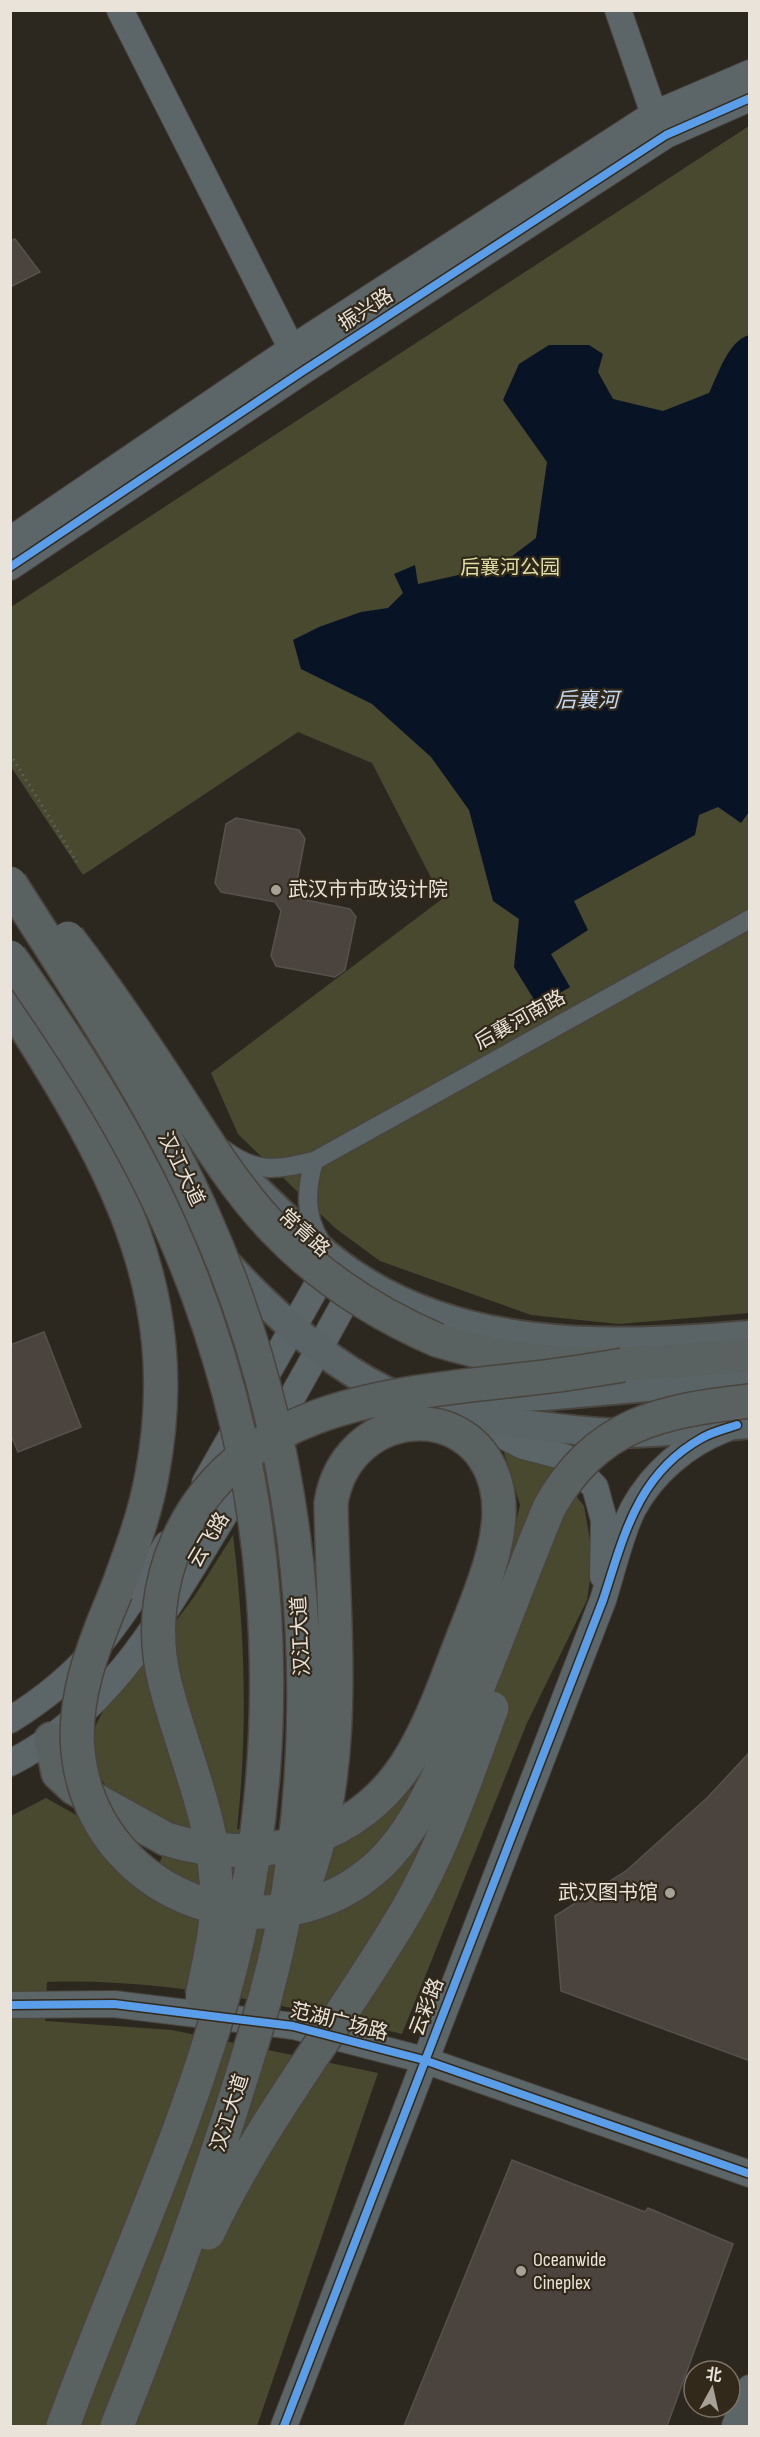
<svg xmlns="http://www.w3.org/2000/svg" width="760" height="2437" font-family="'Sofia Sans Condensed','Noto Sans SC',sans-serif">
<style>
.green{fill:#49492f}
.water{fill:#081325}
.building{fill:#4b443e;stroke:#57514d;stroke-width:1.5}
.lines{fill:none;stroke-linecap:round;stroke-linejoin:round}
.street-casing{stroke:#49453e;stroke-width:21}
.secondary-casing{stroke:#49453e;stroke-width:28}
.primary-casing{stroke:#49453e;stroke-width:32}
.highway-casing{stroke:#49453e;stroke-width:36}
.path{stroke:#5e6363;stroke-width:3;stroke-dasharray:1.5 4.5;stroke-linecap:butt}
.street{stroke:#5b6467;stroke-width:18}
.secondary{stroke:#5c6669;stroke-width:26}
.primary{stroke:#5a6466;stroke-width:28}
.highway{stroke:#5a6161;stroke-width:33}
.highway-bridge-casing{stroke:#49453e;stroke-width:36;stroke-linecap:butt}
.highway-bridge{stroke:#5a6161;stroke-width:33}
.cycleway-casing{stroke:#32291a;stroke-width:11}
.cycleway{stroke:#5a9eea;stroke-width:8}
.poi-dot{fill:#a7a298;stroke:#32291a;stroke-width:2}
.labels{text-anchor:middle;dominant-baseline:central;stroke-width:4.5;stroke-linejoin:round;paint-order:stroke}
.street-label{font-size:20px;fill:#e9e3d9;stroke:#32291a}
.park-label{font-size:20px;fill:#dcdfa5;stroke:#32291a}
.poi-label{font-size:20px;fill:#e9e3d9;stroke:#32291a;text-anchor:start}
.water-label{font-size:21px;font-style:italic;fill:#c4daf6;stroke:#32291a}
</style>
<rect width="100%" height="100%" fill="#2c2820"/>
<!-- green -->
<path class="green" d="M749 126V1313L619 1324 531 1315 380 1261 335 1228 238 1134 211 1073 442 899 372 763 298 732 83 875 11 767V607Z
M502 1446 552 1466 584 1506 593 1558 587 1600 527 1723 402 2034C287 2005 167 1978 47 1982L45 2021 172 2030 378 2073 257 2426H11V1816L46 1798 160 1862 175 1823 115 1797 96 1773 92 1733 106 1705 136 1674 194 1597 233 1535C245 1634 248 1730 237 1829L329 1842 358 1836 417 1784 438 1744 502 1584 520 1505Z"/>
<!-- water -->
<path class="water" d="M749 335V812L741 823 718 807 699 815 695 835 574 901 588 930 551 954 570 987 538 1006 514 967 519 919 493 901 469 810 431 757 372 704 301 669 293 640 319 627 361 612 388 608 403 593 394 574 415 565 418 584 499 566 536 538 547 462 503 400 519 364 549 345H589L603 354 598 372 613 399 663 411 709 393C718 375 728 341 749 335Z"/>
<!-- building -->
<path class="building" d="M15 239 40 272 10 287V241Z
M236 818 299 830 305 839 295 891 301 899 350 909 356 917 345 970 335 977 276 966 271 956 281 911 275 902 221 892 215 883 226 824Z
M44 1332 81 1427 18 1452 10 1433V1345Z
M750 1752V2061L561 1991 555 1916 626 1871 707 1798Z
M512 2160 645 2212 648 2208 733 2244 667 2426H404Z"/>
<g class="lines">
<!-- street casing -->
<g class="street-casing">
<path id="street" d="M223 1149C256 1174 276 1170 314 1161L750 919
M314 1161C306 1189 304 1216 321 1242"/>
</g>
<!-- secondary casing -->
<g class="secondary-casing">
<path id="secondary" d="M120 10 299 363
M618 10 654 114 662 128
M10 540 291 349 654 114 750 73
M10 567 303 371 666 135 750 98
M475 1421 523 1446 565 1457 595 1487 604 1520 603 1576
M205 1483 332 1259
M10 1720C90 1671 119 1622 167 1544
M10 1763C109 1713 162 1617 217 1527 267 1445 312 1361 359 1277
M10 2005 114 2004 293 2026 424 2060 750 2174
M284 2426 603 1600C612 1572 620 1535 633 1509 653 1472 687 1444 725 1429
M735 2426 750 2388"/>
</g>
<!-- primary casing -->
<g class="primary-casing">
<path id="primary" d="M156 1177C215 1258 306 1357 399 1397 439 1414 480 1420 523 1424 556 1428 589 1433 623 1433 665 1433 707 1427 750 1424
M254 1187C279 1211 304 1236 331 1258 449 1353 608 1347 750 1335
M464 1399 544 1396 750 1378"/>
</g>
<!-- highway casing -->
<g class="highway-casing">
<path id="highway" d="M10 1002C107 1156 188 1285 152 1475 145 1515 130 1554 116 1592
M437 1340C548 1375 637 1364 750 1355
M51 1739 58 1773 74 1788 166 1839"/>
</g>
<!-- path -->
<path class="path" d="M10 754 77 862"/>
<!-- street -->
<use href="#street" class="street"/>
<!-- secondary -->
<use href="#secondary" class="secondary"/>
<!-- primary -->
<use href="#primary" class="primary"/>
<!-- highway -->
<use href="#highway" class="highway"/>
<!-- highway-bridge casing -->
<g class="highway-bridge-casing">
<path id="highway-bridge" d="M10 883C79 992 152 1099 204 1217 303 1438 327 1691 282 1927 269 1992 249 2054 229 2117 195 2221 158 2324 117 2426
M68 938C107 989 142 1041 177 1095 207 1142 237 1191 276 1231 322 1279 377 1314 437 1340
M10 957C70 1042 128 1131 170 1226 274 1459 294 1724 230 1970 190 2127 118 2275 63 2426
M116 1592C94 1644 70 1702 79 1760 100 1902 275 1962 380 1864 409 1836 428 1798 445 1762 484 1680 514 1592 549 1508 596 1423 661 1411 750 1401
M166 1839C259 1868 361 1843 412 1755 435 1716 449 1672 466 1630 482 1588 508 1531 496 1485 472 1394 346 1408 331 1503 333 1629 350 1760 306 1881
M202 1996C208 1966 216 1936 217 1905 218 1827 184 1757 165 1683 153 1636 158 1584 178 1540 243 1394 416 1393 551 1376 575 1373 599 1369 623 1365
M208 2233C262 2118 344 2018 408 1908 444 1846 467 1775 492 1708"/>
</g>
<!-- highway-bridge -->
<use href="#highway-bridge" class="highway-bridge"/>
<!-- cycleway casing -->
<g class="cycleway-casing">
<path id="cycleway" d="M10 567 303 371 666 135 750 98
M10 2005 114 2004 293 2026 424 2060 750 2174
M284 2426 603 1600C624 1536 637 1474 702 1438 712 1432 725 1429 737 1425"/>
</g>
<!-- cycleway -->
<use href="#cycleway" class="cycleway"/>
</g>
<!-- markers -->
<g class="poi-dot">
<circle cx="276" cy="890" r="6"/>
<circle cx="670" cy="1893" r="6"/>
<circle cx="521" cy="2271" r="6"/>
</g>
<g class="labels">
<!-- street labels -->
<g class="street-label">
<text transform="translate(366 310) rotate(-33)">振兴路</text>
<text transform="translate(520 1020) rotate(-29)">后襄河南路</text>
<text transform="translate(181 1169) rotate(64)">汉江大道</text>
<text transform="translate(304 1233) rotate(42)">常青路</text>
<text transform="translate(209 1540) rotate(-59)">云飞路</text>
<text transform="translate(301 1636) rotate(-93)">汉江大道</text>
<text transform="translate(427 2007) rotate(-69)">云彩路</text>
<text transform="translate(339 2022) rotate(14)">范湖广场路</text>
<text transform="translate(230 2113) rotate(-72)">汉江大道</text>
</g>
<!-- park labels -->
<g class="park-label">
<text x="510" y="568">后襄河公园</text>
</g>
<!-- poi labels -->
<g class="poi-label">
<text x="288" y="890">武汉市市政设计院</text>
<text x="658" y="1893" text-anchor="end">武汉图书馆</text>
<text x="533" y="2260">Oceanwide<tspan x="533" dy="23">Cineplex</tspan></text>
</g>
<!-- water labels -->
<g class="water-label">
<text x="587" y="700">后襄河</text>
</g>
</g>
<!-- border -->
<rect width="760" height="2437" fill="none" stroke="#e9e3d9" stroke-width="24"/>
<!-- north arrow -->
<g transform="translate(712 2389) rotate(8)"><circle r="28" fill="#32291a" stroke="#7b7366" stroke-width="1.5"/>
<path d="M0-4.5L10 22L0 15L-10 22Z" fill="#a7a298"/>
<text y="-9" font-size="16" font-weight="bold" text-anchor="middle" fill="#e9e3d9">北</text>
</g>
</svg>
